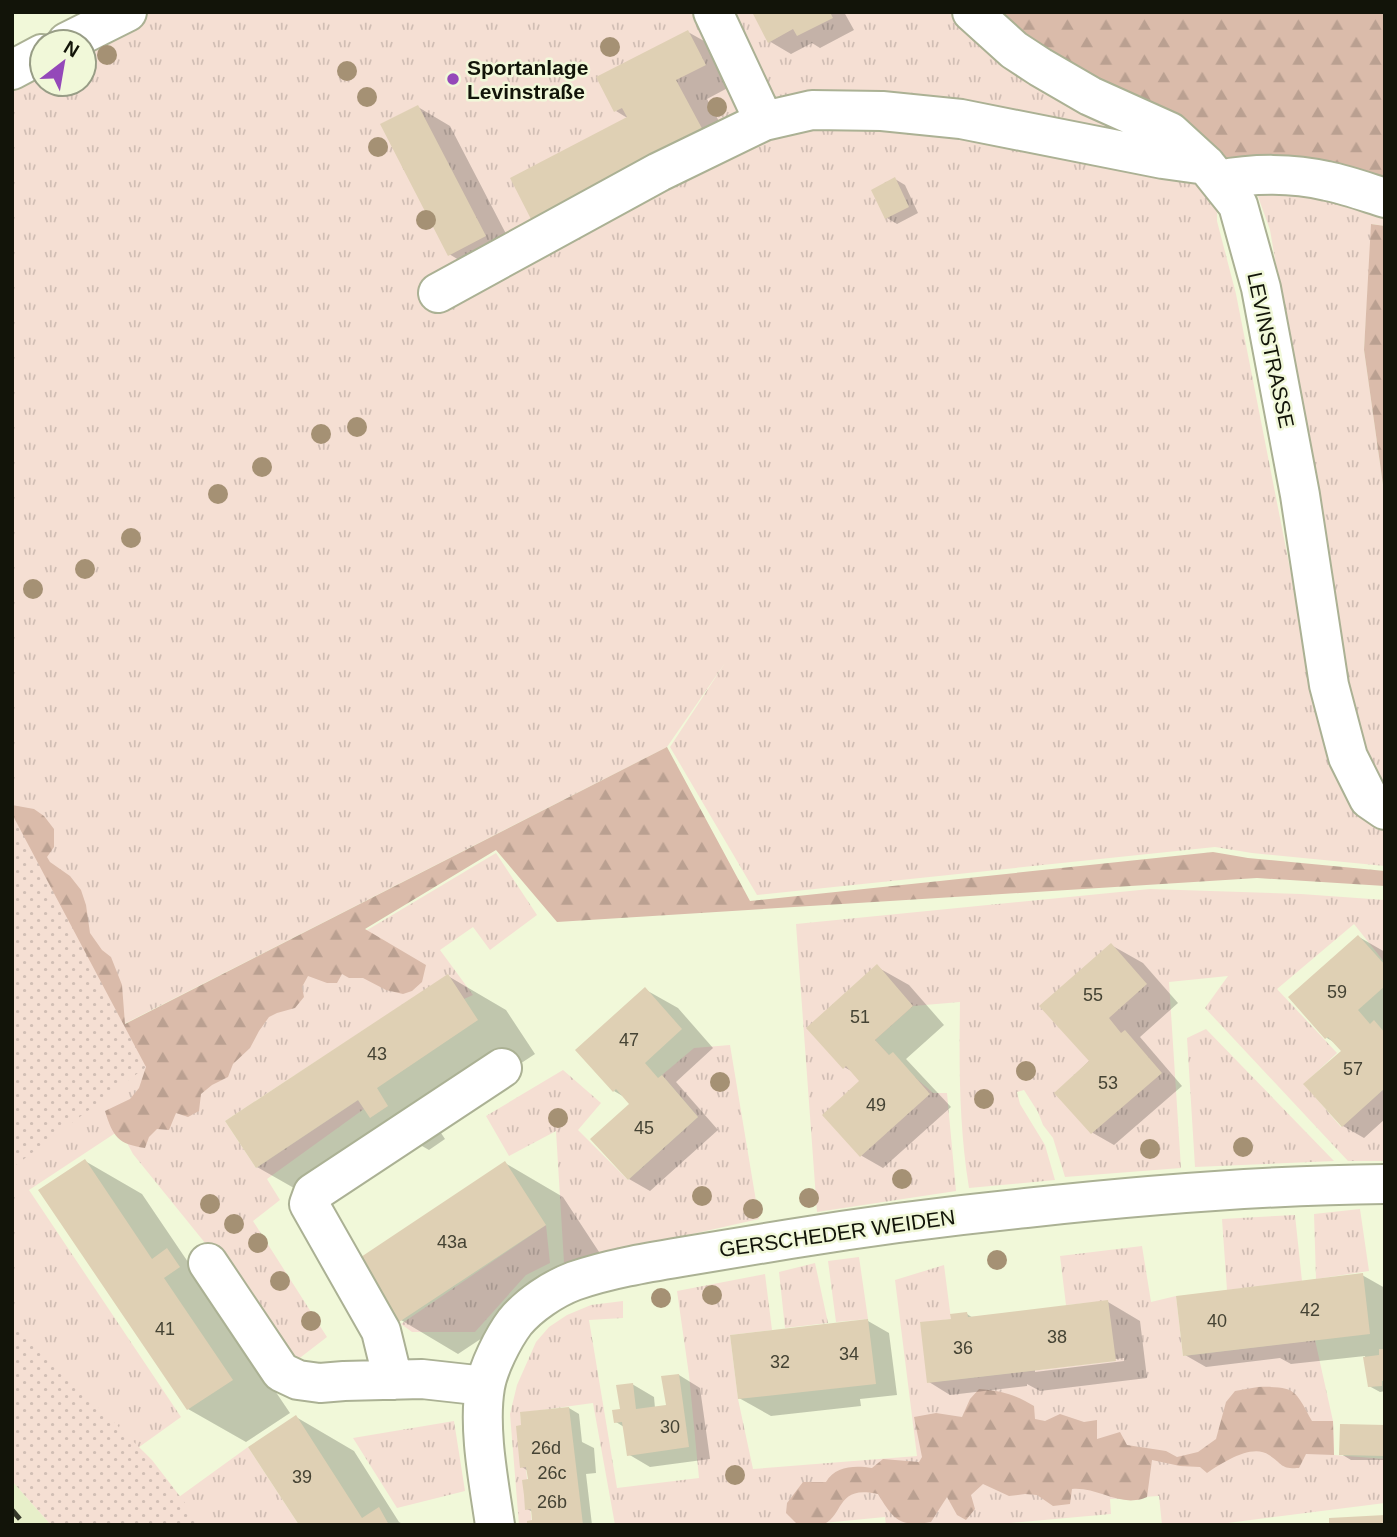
<svg xmlns="http://www.w3.org/2000/svg" width="1397" height="1537" font-family="Arial,sans-serif">
<style>
.built{fill:#e7efc9}
.grass{fill:url(#grass-tufts)}
.forest{fill:url(#forest-firs)}
.park{fill:url(#park-dots)}
.shadow{fill:#0003;fill-rule:evenodd}
.building{fill:#dfd0b4}
.lines{fill:none;stroke-linecap:round;stroke-linejoin:round}
.minor-casing{stroke:#abb194;stroke-width:42}
.minor{stroke:#fff;stroke-width:38}
.rail{stroke:#373a2b;stroke-width:5;stroke-dasharray:12 12;stroke-linecap:butt}
.tree{fill:#a59174}
.poi-dot{fill:#9448b9;stroke:#f1f8d9;stroke-width:2.5}
.labels{text-anchor:middle;dominant-baseline:central;stroke-width:5;stroke-linejoin:round;paint-order:stroke}
.number-label{font-size:18px;fill:#454334}
.poi-label{font-size:21px;font-weight:bold;fill:#121409;stroke:#f1f8d9;text-anchor:start}
.street-label{font-size:21px;fill:#121409;stroke:#f1f8d9}
</style>
<defs>
<pattern id="grass-tufts" width="24" height="20" patternUnits="userSpaceOnUse" patternTransform="scale(1.75)"><rect width="24" height="20" fill="#f5dfd3"/><path d="M3 7l-1-3M5 7V3M7 7l1-3M15 17l-1-3M17 17v-4M19 17l1-3" fill="none" stroke="#d1beb4"/></pattern>
<pattern id="forest-firs" width="22" height="20" patternUnits="userSpaceOnUse" patternTransform="scale(1.75)"><rect width="22" height="20" fill="#dabbaa"/><path d="M5 1l3.5 6h-7zM16 11l3.5 6h-7z" fill="#baa091"/></pattern>
<pattern id="park-dots" width="8" height="8" patternUnits="userSpaceOnUse" patternTransform="scale(1.75)"><rect width="8" height="8" fill="#f5dfd3"/><path d="M2 2h.1M6 6h.1" fill="none" stroke="#d1beb4" stroke-width="1.8" stroke-linecap="round"/></pattern>
</defs>
<rect width="100%" height="100%" fill="#f1f8d9"/>
<!-- built -->
<path class="built" d="M12 1481 51 1525H12Z"/>
<!-- grass -->
<path class="grass" d="M147 12H964L1217 184V221L1236 294 1315 696 1385 819V866L1252 853 1215 847 757 895 670 747 725 663 667 747 124 1024 12 814V78L42 63V84H84V42Z
M1255 188 1302 190 1385 212V226L1372 224 1364 350 1385 499V786L1371 770 1358 743 1270 230Z
M496 853 537 915 490 950 473 927 440 950 473 995 464 999 448 975 225 1121 256 1168 358 1100 364 1109 267 1179 280 1200 253 1221 327 1337 288 1367 214 1254 133 1154 120 1130 29 1190 181 1417 128 1455 12 1343V1159L138 1067Z
M1150 889 1301 894 1385 900V963L1354 924 1277 989 1337 1053 1304 1084 1341 1127 1385 1088V1161H1348L1205 1008 1228 976 1169 982 1181 1168 1065 1177 1053 1138 1043 1125 1038 1112 1024 1090 1017 1092 1020 1104 1045 1145 1055 1180 969 1188C959 1126 959 1065 960 1002L913 1006 875 1040 889 1055 933 1093H947L956 1191 817 1212 796 924Z
M1206 1029 1334 1161 1195 1167 1187 1038Z
M730 1045 759 1219 564 1263 556 1131 509 1156 486 1116 563 1070 601 1103 578 1130 628 1180 698 1117 662 1075 694 1048Z
M1360 1209 1369 1271 1316 1279 1314 1214Z
M1295 1215 1302 1281 1227 1290 1222 1219Z
M546 1225 550 1263 526 1275 475 1332H412L401 1324Z
M1142 1246 1151 1302 1176 1296 1183 1356 1315 1340 1333 1421 1334 1455 1385 1459V1503L1212 1525H1162L1159 1496 1110 1499 1111 1514 1010 1523V1525H886L885 1517 823 1523V1525H615L593 1403 520 1413 532 1525H519L510 1414 517 1385 536 1342 549 1327 567 1315 591 1305 623 1301V1318L589 1320 617 1488 699 1478 689 1375 677 1291 765 1274 772 1330 730 1335 738 1399 753 1469 917 1456 895 1280 944 1265 951 1319 920 1323 934 1382 1115 1361 1108 1301 1066 1305 1060 1256Z
M859 1257 868 1319 836 1322 828 1261Z
M815 1263 828 1323 785 1328 779 1272Z
M454 1421 465 1491 397 1508 353 1438Z
M248 1447 299 1525H189L172 1502Z"/>
<!-- forest -->
<path class="forest" d="M980 12H1385V193L1222 176Z
M1371 224 1385 226V499L1364 350Z
M667 747 750 901 1213 852 1248 858 1385 871V886L1257 878 557 922 496 850 365 929 426 965 422 982 412 991 403 994 386 990 363 978H349L342 974 337 983H327L308 976 302 987 304 997 295 1008 277 1013 269 1017 259 1031 250 1048 233 1064 228 1077 212 1085 201 1094 199 1111 188 1117 176 1113 169 1130 157 1129 149 1137 145 1148C118 1144 113 1137 105 1111L130 1099 139 1088 146 1067 12 943V805L34 809 44 816 54 829V847L47 857 50 862 70 876 81 890 86 905 90 933 102 950 111 957 122 985 125 1024Z
M1258 1387C1296 1386 1295 1390 1312 1421H1333L1334 1455 1306 1454 1299 1468C1280 1469 1283 1464 1269 1455 1252 1443 1222 1463 1207 1473L1200 1467 1180 1466 1152 1460 1147 1497C1144 1498 1140 1500 1136 1500 1115 1503 1095 1487 1072 1489L1070 1504 1053 1506 1037 1495 1025 1494 1009 1496 983 1484 971 1495 975 1509 966 1520 957 1515 947 1497 931 1522C900 1528 893 1519 878 1494 834 1484 845 1518 821 1525 814 1527 805 1525 798 1525L786 1513 787 1503 803 1482H826C835 1466 855 1465 872 1468L883 1459 919 1462 922 1457 914 1417 936 1413 962 1417 970 1399 979 1389C1002 1391 1014 1394 1034 1406L1035 1419 1045 1421 1060 1414 1084 1422 1097 1420V1439L1120 1432 1127 1445 1166 1451 1177 1457 1198 1452 1216 1439 1226 1402 1235 1391Z"/>
<!-- park -->
<path class="park" d="M12 814 146 1067 12 1168Z
M12 1321 152 1460 202 1525H51L12 1481Z"/>
<!-- shadow -->
<path class="shadow" d="M754 12H844L854 30 820 48 812 43 791 54 769 41Z
M688 32 720 50 737 83 707 99 736 153 629 119 616 111Z
M418 107 450 126 517 255 481 273 449 254Z
M895 179 905 185 918 213 897 224 887 218Z
M1359 937 1385 952V1119L1364 1138 1343 1126V1051L1337 1044 1327 1038Z
M1111 945 1143 963 1178 1003 1140 1037 1182 1086 1114 1145 1093 1133 1057 1093 1090 1060Z
M877 967 909 985 944 1025 906 1059 951 1107 883 1168 862 1156 825 1115 863 1081 855 1073 844 1067Z
M448 976 506 1010 535 1054 433 1121 445 1139 429 1150 408 1138 315 1200 257 1167Z
M646 990 678 1008 713 1048 676 1082 718 1130 650 1191 629 1179 631 1104 626 1098 614 1091Z
M85 1161 142 1194 188 1262 225 1284 221 1311 290 1413 246 1442 188 1409Z
M505 1163 563 1197 603 1258 458 1354 401 1320Z
M1362 1275 1385 1288V1391L1380 1392 1369 1386 1365 1356 1291 1364 1280 1358 1206 1367 1185 1355Z
M1108 1302 1140 1321 1147 1378 1040 1391 1027 1384V1386L950 1395 929 1382 953 1321 967 1314 973 1318ZM1124 1358V1361L1035 1372V1369Z
M868 1321 889 1333 897 1395 860 1399 861 1406 771 1416 739 1398Z
M679 1375 700 1388 710 1459 650 1467 628 1454 624 1427 616 1422 623 1411 632 1384 654 1397 655 1408 668 1406Z
M569 1408 579 1414 582 1442 594 1448 596 1473 586 1474 592 1525H529L534 1522 533 1512 527 1509 529 1481 528 1471 522 1467Z
M296 1417 354 1451 399 1522 405 1525H301Z
M1385 1427V1460H1351L1341 1454Z"/>
<!-- building -->
<path class="building" d="M752 12H830L833 18 797 36 793 29 768 43Z
M688 30 706 65 676 80 705 134 533 223 510 178 627 117 622 108 614 112 596 77Z
M418 105 486 236 448 256 380 124Z
M895 177 909 207 885 219 871 190Z
M1358 935 1385 965V986L1358 1010 1370 1024 1374 1020 1385 1033V1088L1342 1127 1303 1084 1341 1051 1328 1037 1325 1039 1288 997Z
M1111 943 1147 984 1109 1018 1121 1033 1125 1030 1162 1073 1091 1134 1054 1093 1089 1061 1039 1006Z
M877 964 913 1006 875 1040 889 1055 893 1052 930 1094 860 1157 822 1115 859 1081 846 1066 843 1069 806 1028Z
M448 974 478 1020 377 1088 388 1106 370 1118 358 1100 256 1168 225 1121Z
M645 987 682 1029 645 1063 658 1078 662 1075 698 1117 628 1180 590 1139 629 1104 616 1089 613 1092 575 1050Z
M85 1159 152 1259 167 1248 180 1267 164 1278 233 1380 187 1410 38 1190Z
M505 1161 546 1225 399 1322 358 1259Z
M1363 1273 1370 1334 1183 1356 1176 1296Z
M1108 1300 1116 1361 927 1383 920 1322 951 1319 950 1314 967 1312 968 1317Z
M868 1319 876 1384 738 1399 730 1335Z
M1379 1349H1385V1381H1382V1386L1368 1387 1363 1357 1379 1355Z
M679 1374 689 1447 627 1456 622 1422 614 1423 612 1410 620 1409 616 1385 633 1383 636 1409 666 1405 661 1376Z
M569 1407 583 1525H527V1521L532 1520 531 1509 525 1510 524 1495 522 1480 528 1479 526 1467 520 1468 516 1426 521 1425 520 1412Z
M296 1415 362 1518 379 1507 389 1525H299L248 1447Z
M1340 1424 1385 1425V1456L1339 1455Z
M1385 1515V1525H1329V1518Z"/>
<g class="lines">
<!-- minor casing -->
<g class="minor-casing">
<path id="minor" d="M713 12 764 121
M972 12 1014 50 1040 67 1090 96 1170 132 1206 165 1238 205 1261 288 1300 495 1329 685 1348 757 1369 799 1385 810
M67 42 127 12
M12 70 42 54
M1219 180C1253 173 1293 173 1327 181 1347 185 1366 192 1385 198
M438 293 659 172 764 121 812 110 882 111 961 119 1163 159 1206 165
M208 1263 281 1372 298 1380 320 1383 344 1381 422 1379 485 1386
M393 1380 381 1331 309 1204 313 1193 502 1068
M495 1525C489 1483 478 1429 485 1387 488 1368 503 1338 515 1322 529 1305 553 1289 574 1281 609 1269 645 1263 681 1257 718 1251 754 1245 790 1239 869 1226 947 1216 1026 1208 1145 1195 1265 1185 1385 1184"/>
</g>
<!-- minor -->
<use href="#minor" class="minor"/>
<!-- rail -->
<path class="rail" d="M12 1510 25 1525"/>
</g>
<!-- trees -->
<g class="tree">
<circle cx="610" cy="47" r="10"/>
<circle cx="107" cy="55" r="10"/>
<circle cx="347" cy="71" r="10"/>
<circle cx="367" cy="97" r="10"/>
<circle cx="717" cy="107" r="10"/>
<circle cx="378" cy="147" r="10"/>
<circle cx="426" cy="220" r="10"/>
<circle cx="357" cy="427" r="10"/>
<circle cx="321" cy="434" r="10"/>
<circle cx="262" cy="467" r="10"/>
<circle cx="218" cy="494" r="10"/>
<circle cx="131" cy="538" r="10"/>
<circle cx="85" cy="569" r="10"/>
<circle cx="33" cy="589" r="10"/>
<circle cx="1026" cy="1071" r="10"/>
<circle cx="720" cy="1082" r="10"/>
<circle cx="984" cy="1099" r="10"/>
<circle cx="558" cy="1118" r="10"/>
<circle cx="1243" cy="1147" r="10"/>
<circle cx="1150" cy="1149" r="10"/>
<circle cx="902" cy="1179" r="10"/>
<circle cx="702" cy="1196" r="10"/>
<circle cx="809" cy="1198" r="10"/>
<circle cx="210" cy="1204" r="10"/>
<circle cx="753" cy="1209" r="10"/>
<circle cx="234" cy="1224" r="10"/>
<circle cx="258" cy="1243" r="10"/>
<circle cx="997" cy="1260" r="10"/>
<circle cx="280" cy="1281" r="10"/>
<circle cx="712" cy="1295" r="10"/>
<circle cx="661" cy="1298" r="10"/>
<circle cx="311" cy="1321" r="10"/>
<circle cx="735" cy="1475" r="10"/>
</g>
<!-- markers -->
<circle class="poi-dot" cx="453" cy="79" r="7"/>
<g class="labels">
<!-- number labels -->
<g class="number-label">
<text x="1337" y="992">59</text>
<text x="1093" y="995">55</text>
<text x="860" y="1017">51</text>
<text x="629" y="1040">47</text>
<text x="377" y="1054">43</text>
<text x="1353" y="1069">57</text>
<text x="1108" y="1083">53</text>
<text x="876" y="1105">49</text>
<text x="644" y="1128">45</text>
<text x="452" y="1242">43a</text>
<text x="1310" y="1310">42</text>
<text x="1217" y="1321">40</text>
<text x="165" y="1329">41</text>
<text x="1057" y="1337">38</text>
<text x="963" y="1348">36</text>
<text x="849" y="1354">34</text>
<text x="780" y="1362">32</text>
<text x="670" y="1427">30</text>
<text x="546" y="1448">26d</text>
<text x="552" y="1473">26c</text>
<text x="302" y="1477">39</text>
<text x="552" y="1502">26b</text>
</g>
<!-- poi labels -->
<g class="poi-label">
<text x="467" y="67">Sportanlage<tspan x="467" dy="24">Levinstraße</tspan></text>
</g>
<!-- street labels -->
<g class="street-label">
<text transform="translate(1271 350) rotate(78)">LEVINSTRASSE</text>
<text transform="translate(837 1233) rotate(-8)">GERSCHEDER WEIDEN</text>
</g>
</g>
<!-- border -->
<rect width="1397" height="1537" fill="none" stroke="#121409" stroke-width="28"/>
<!-- north arrow -->
<g transform="translate(63 63) rotate(31)"><circle r="33" fill="#f1f8d9" stroke="#989d86" stroke-width="2"/>
<path d="M0-5L12 26L0 18L-12 26Z" fill="#9448b9"/>
<text y="-10" font-size="19" font-weight="bold" text-anchor="middle" fill="#121409">N</text>
</g>
</svg>
